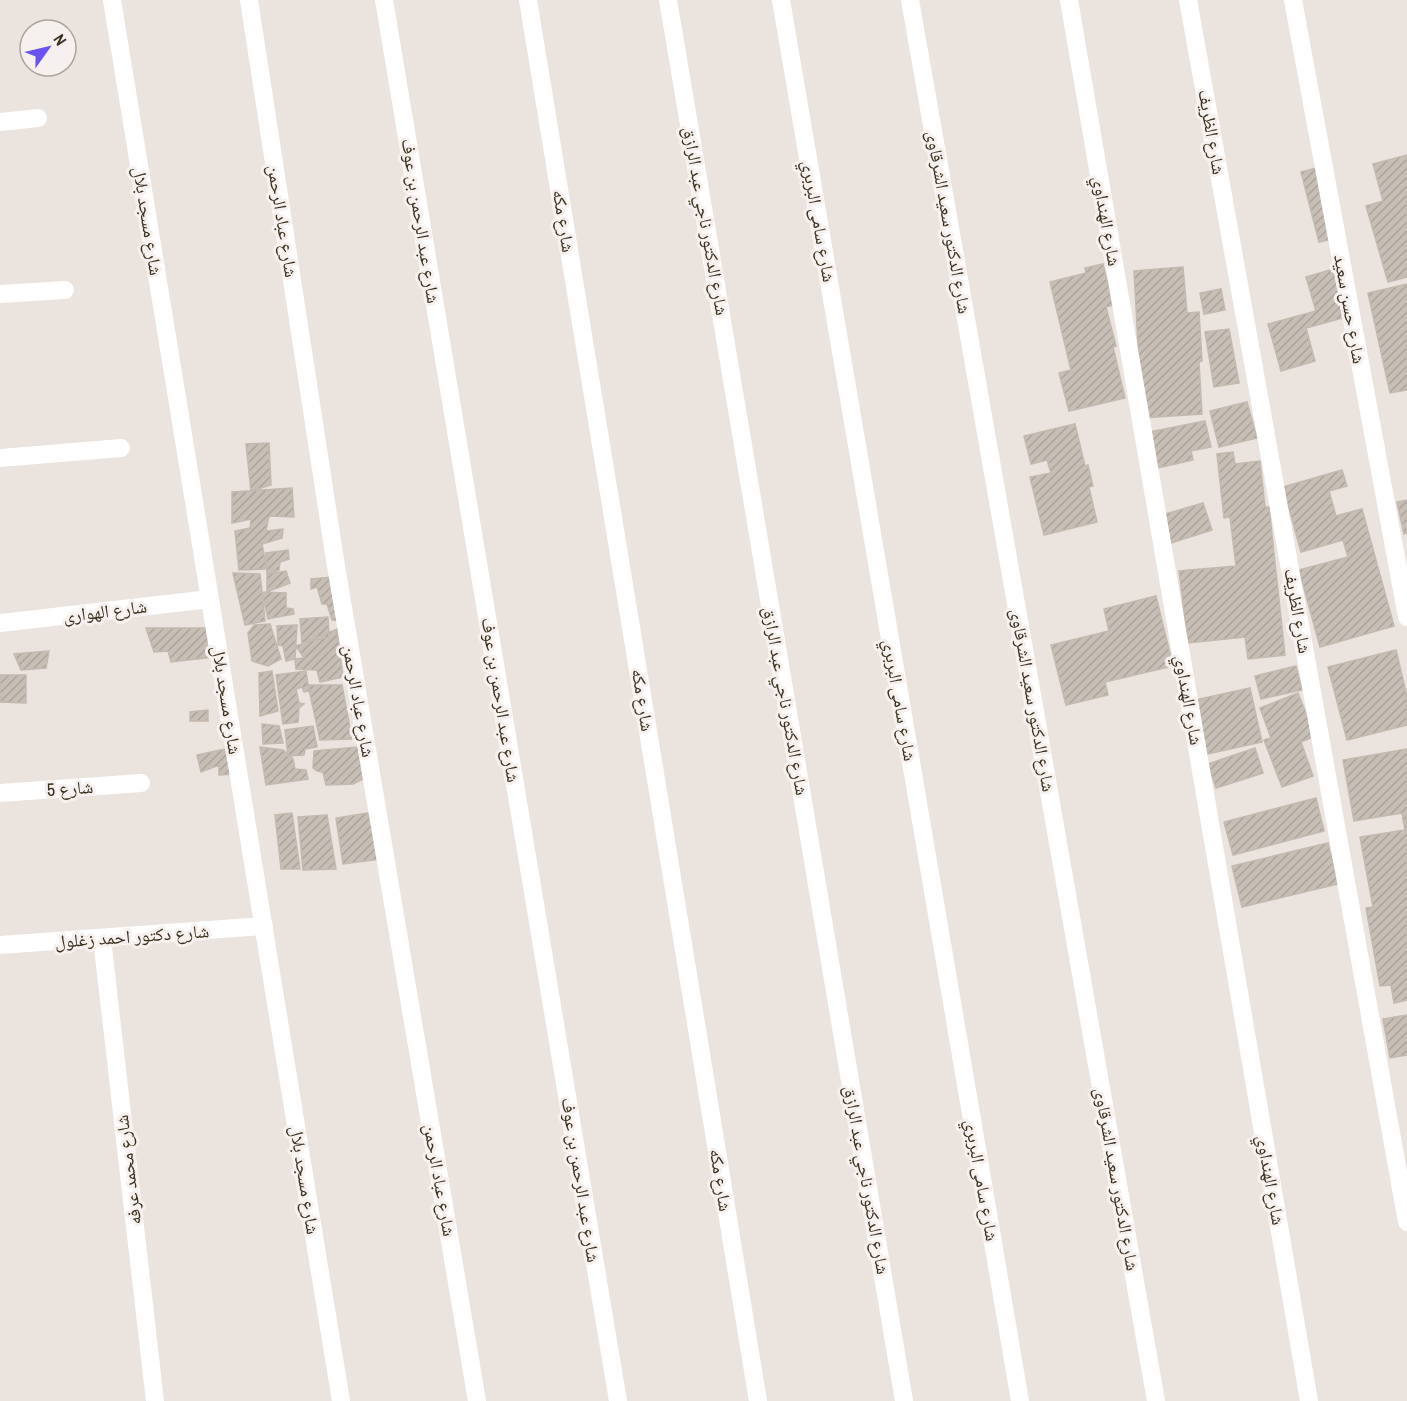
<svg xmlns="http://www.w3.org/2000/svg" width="1407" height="1401" font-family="'Archivo Narrow','Noto Naskh Arabic',sans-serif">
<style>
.building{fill:url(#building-hatch);stroke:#c3b9b0;stroke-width:1.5}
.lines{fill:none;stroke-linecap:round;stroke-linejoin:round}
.minor{stroke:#fff;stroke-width:18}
.labels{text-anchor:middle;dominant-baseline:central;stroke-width:6;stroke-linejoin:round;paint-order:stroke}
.street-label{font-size:18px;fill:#39301f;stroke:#f6f1ee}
</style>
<defs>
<pattern id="building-hatch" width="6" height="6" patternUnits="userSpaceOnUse" patternTransform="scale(1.5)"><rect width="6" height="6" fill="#c7bfb6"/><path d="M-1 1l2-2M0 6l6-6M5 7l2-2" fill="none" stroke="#aca49c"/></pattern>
</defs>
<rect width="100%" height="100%" fill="#eae3de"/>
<!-- building -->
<path class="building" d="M1407 155V277L1388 282 1366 206 1383 201 1373 164Z
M1324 166 1342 237 1319 242 1301 172Z
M1103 264 1113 305 1106 307 1116 346 1113 347 1125 398 1069 411 1059 373 1071 370 1050 282 1086 273 1085 268Z
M1183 267 1187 313 1199 312 1202 361 1199 362 1202 414 1142 418 1134 271Z
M1337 268 1350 316 1306 328 1315 361 1281 371 1268 324 1316 311 1306 277Z
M1407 284V390L1390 393 1368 293Z
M1221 289 1225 310 1204 314 1200 293Z
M1229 329 1239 383 1214 387 1205 332Z
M1247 402 1257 438 1219 447 1210 411Z
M1205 421 1211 447 1191 451 1193 460 1157 468 1149 432Z
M1075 424 1085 466 1088 465 1093 486 1089 487 1097 522 1044 535 1030 477 1051 473 1047 460 1031 464 1024 436Z
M269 443 271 485 251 491 246 444Z
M1233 452 1235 464 1260 461 1265 507H1269L1285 655 1248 659 1245 637 1188 643 1179 571 1236 566 1230 517 1224 518 1217 454Z
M1342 470 1347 486 1329 491 1336 516 1362 509 1394 626 1320 647 1299 570 1348 557 1343 540 1301 552 1283 487Z
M292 488 294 517 269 516 266 531 283 529 282 538 262 544 267 569 239 570 235 531 250 528 251 519 232 523V492Z
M1407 500V533L1404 534 1397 502Z
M1203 503 1212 530 1171 543 1162 515Z
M288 550 289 559 280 562 279 570 267 574 266 553Z
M286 571 290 583 267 592V574Z
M233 573 260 574 265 621 245 625Z
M333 577 342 621 332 620 327 604H322L317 587 311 589V579Z
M262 592 286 593V608L293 609 294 614 268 619Z
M1156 596 1173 666 1105 682 1108 695 1066 705 1051 645 1109 631 1104 609Z
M328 617 329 637 302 643 300 619Z
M270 624 281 659 268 666 252 661 248 633 254 625Z
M297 625 295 659 286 661 283 646 278 645 277 626Z
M146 628H209L214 657 171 662 168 651 154 652Z
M337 629 343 677 320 682 317 670 296 669 295 659 304 658 296 646Z
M1396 650 1407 696V725L1347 740 1328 667Z
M49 651 46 668 21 670 14 654Z
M1296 666 1302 690 1261 699 1255 676Z
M272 671 278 711 260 716 259 673Z
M306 671 309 691 304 692 302 687 296 689 299 703 304 704 299 708 298 722 283 724 276 675Z
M0 675H26V703L0 702Z
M308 685H342L352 739 320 740Z
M1250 688 1262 742 1207 754 1195 700Z
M1298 693 1315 736 1301 742 1313 776 1282 787 1264 740 1271 738 1260 708Z
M208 710V721H190V712Z
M262 724 279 726 283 743 263 744Z
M313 726 317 747 305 749 304 755 288 756 285 730Z
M260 747 283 750 293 759 295 769 306 770 308 779 266 785Z
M358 747 365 778 353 784 326 785 323 772 317 771 313 768 314 751Z
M230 748 235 774 219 775V765L201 772 197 755Z
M1255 748 1263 773 1216 788 1208 764Z
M1407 749V1000L1394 1003 1391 985 1380 986 1366 908 1373 907 1360 837 1405 830 1402 813 1354 821 1343 760Z
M1316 798 1324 831 1233 855 1224 822Z
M373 812 380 859 343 864 336 818Z
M292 813 300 869H281L275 815Z
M327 815 336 869 303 870 298 817Z
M1328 843 1338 884 1242 907 1232 866Z
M1407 1015V1055L1390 1058 1383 1019Z"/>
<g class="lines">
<!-- minor -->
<path class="minor" d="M112 0 341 1401
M249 0 335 560 477 1401
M384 0 618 1401
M528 0 758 1401
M668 0 904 1401
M781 0 1020 1401
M910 0 1156 1401
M1069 0 1309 1401
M1188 0 1407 1222
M1293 0 1407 617
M0 122 38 118
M0 294 65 290
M0 458 121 448
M0 623 210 599
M0 793 141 783
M102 939 155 1401
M0 945 264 926"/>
</g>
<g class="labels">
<!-- street labels -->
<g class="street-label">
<text transform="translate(1212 132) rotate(80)">شارع الظريف</text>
<text transform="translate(148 221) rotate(81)">شارع مسجد بلال</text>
<text transform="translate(283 221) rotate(81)">شارع عباد الرحمن</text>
<text transform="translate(421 221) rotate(81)">شارع عبد الرحمن بن عوف</text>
<text transform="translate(564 221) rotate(81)">شارع مكه</text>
<text transform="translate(706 221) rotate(80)">شارع الدكتور ناجي عبد الرازق</text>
<text transform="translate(819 221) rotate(80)">شارع سامى البربري</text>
<text transform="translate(1107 221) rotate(80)">شارع الهنداوي</text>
<text transform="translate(949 222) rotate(80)">شارع الدكتور سعيد الشرقاوى</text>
<text transform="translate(1350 309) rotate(80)">شارع حسن سعيد</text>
<text transform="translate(105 611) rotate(-7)">شارع الهوارى</text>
<text transform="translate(1298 611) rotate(80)">شارع الظريف</text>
<text transform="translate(227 700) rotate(81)">شارع مسجد بلال</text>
<text transform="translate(501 700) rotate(81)">شارع عبد الرحمن بن عوف</text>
<text transform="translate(643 700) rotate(81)">شارع مكه</text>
<text transform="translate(900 700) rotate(80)">شارع سامى البربري</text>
<text transform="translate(1033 700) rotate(80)">شارع الدكتور سعيد الشرقاوى</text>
<text transform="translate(1189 700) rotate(80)">شارع الهنداوي</text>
<text transform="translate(359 701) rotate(80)">شارع عباد الرحمن</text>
<text transform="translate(786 701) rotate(80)">شارع الدكتور ناجي عبد الرازق</text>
<text transform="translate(70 788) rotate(-4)">شارع 5</text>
<text transform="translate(132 936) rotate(-4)">شارع دكتور احمد زغلول</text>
<text transform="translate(128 1170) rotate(-97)">شارع محمد عرفه</text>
<text transform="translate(1117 1179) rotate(80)">شارع الدكتور سعيد الشرقاوى</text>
<text transform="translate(305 1180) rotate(81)">شارع مسجد بلال</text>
<text transform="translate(440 1180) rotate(80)">شارع عباد الرحمن</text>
<text transform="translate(581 1180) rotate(81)">شارع عبد الرحمن بن عوف</text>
<text transform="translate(721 1180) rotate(81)">شارع مكه</text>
<text transform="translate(867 1180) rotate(80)">شارع الدكتور ناجي عبد الرازق</text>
<text transform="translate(982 1180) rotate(80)">شارع سامى البربري</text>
<text transform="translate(1271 1180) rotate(80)">شارع الهنداوي</text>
</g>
</g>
<!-- north arrow -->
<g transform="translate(48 48) rotate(56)"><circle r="28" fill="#f6f1ee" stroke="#aaa49b" stroke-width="1.5"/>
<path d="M0-4.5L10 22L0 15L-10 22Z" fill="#6b53f2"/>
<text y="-9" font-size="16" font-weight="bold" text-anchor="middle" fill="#39301f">N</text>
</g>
</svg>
